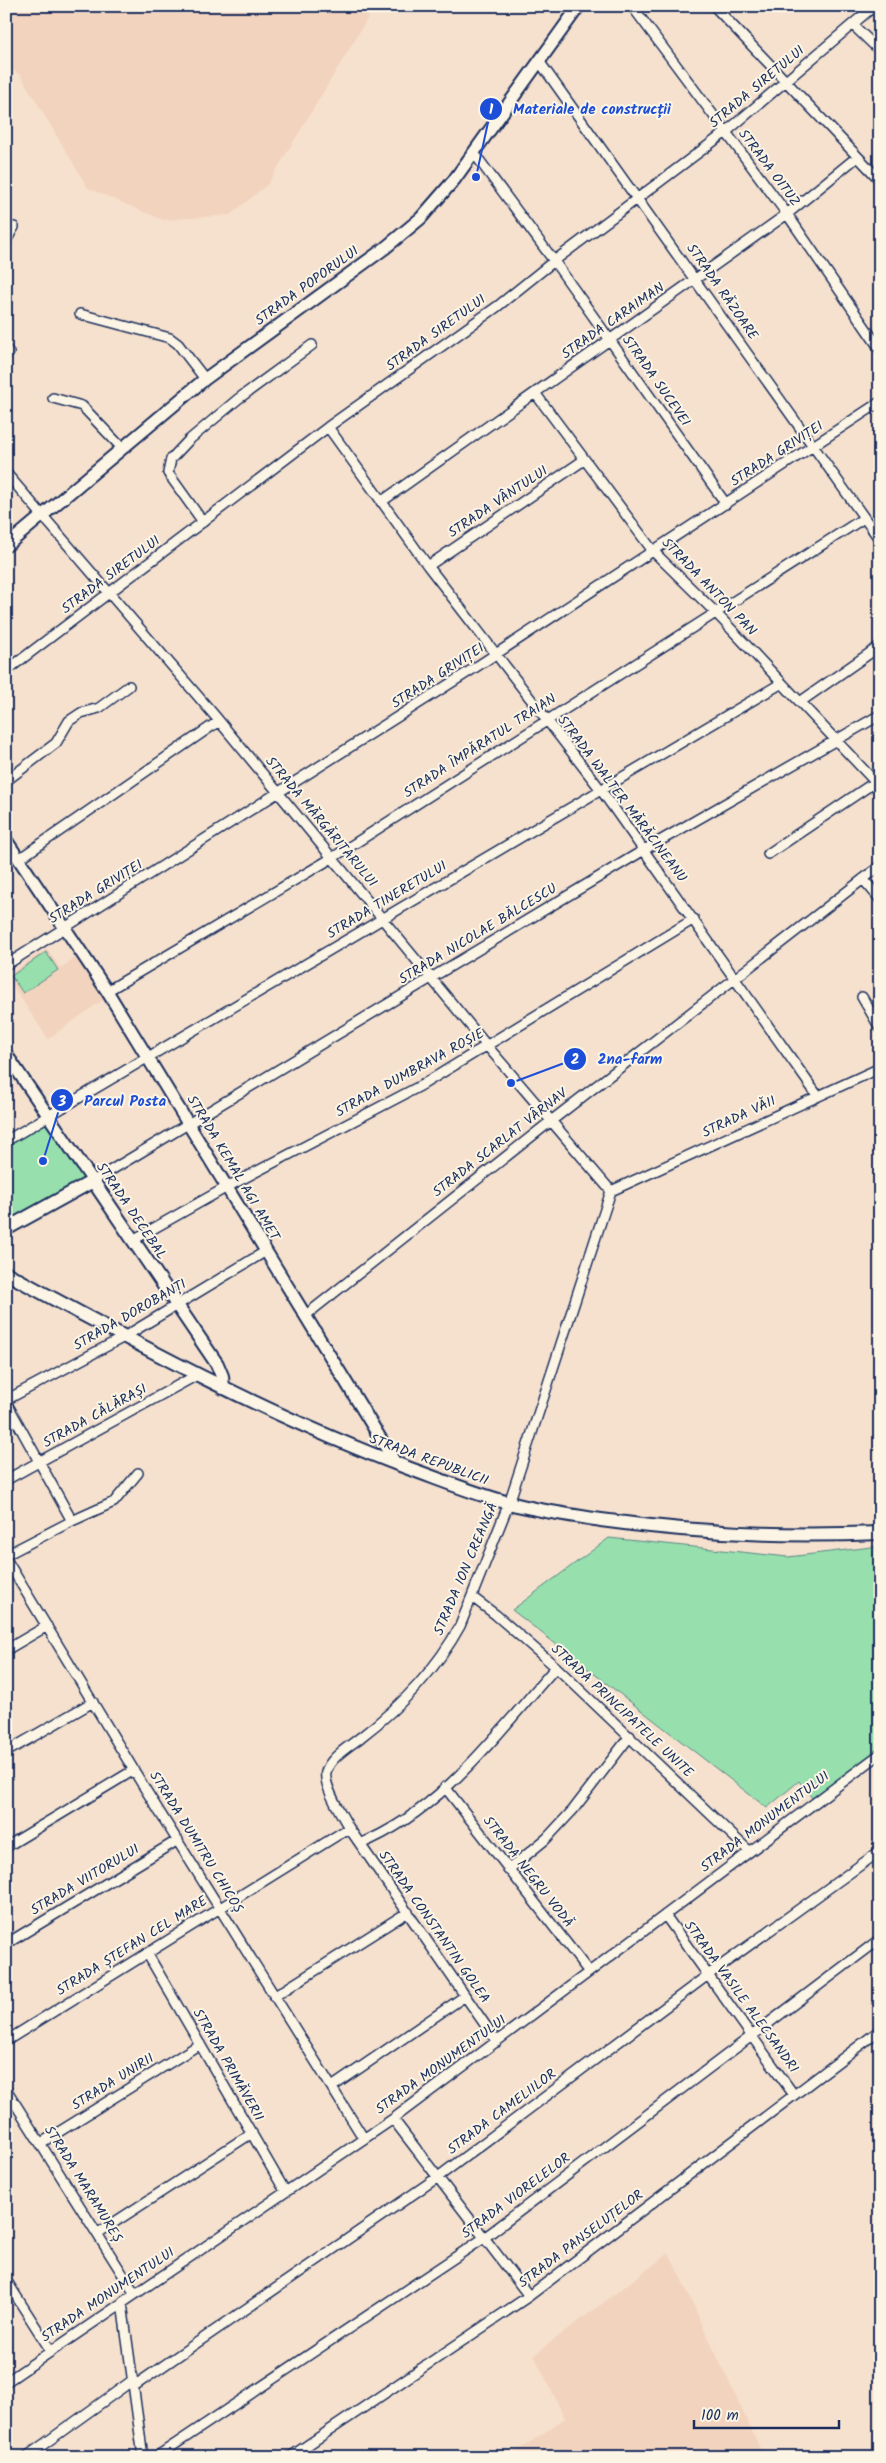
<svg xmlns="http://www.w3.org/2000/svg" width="886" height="2463" font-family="Kalam,sans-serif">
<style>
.built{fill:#f2d3be}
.green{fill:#97dfad;stroke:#598786}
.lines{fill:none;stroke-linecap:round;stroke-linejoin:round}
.minor-casing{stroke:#1b2f5e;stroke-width:12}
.tertiary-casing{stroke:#1b2f5e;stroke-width:15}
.secondary-casing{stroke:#1b2f5e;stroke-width:16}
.minor{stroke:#fcf5e5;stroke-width:9}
.tertiary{stroke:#fcf5e5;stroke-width:11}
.secondary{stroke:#fcf5e5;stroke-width:12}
.labels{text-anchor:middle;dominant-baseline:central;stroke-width:4;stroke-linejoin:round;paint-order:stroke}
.street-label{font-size:14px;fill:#1b2f5e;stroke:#fcf5e5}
.leader{fill:none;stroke:#1d4ed8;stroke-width:2}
.callout-dot{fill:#1d4ed8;stroke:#fcf5e5;stroke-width:2}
.mark-label{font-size:15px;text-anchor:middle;font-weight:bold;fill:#fff}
.callout-label{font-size:15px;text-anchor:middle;font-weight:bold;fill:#1d4ed8;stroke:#fcf5e5;stroke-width:4;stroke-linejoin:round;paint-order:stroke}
</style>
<rect width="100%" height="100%" fill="#f6e1ce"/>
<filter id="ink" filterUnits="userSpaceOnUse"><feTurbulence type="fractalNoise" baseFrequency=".02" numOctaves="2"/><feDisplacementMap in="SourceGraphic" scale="10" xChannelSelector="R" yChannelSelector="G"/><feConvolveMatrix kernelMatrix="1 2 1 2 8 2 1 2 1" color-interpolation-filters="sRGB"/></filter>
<g filter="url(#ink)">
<!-- built -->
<path class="built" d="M6 6H375L268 184 230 215 163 220 88 188 21 76 6 64Z
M47 948 60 968 80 955 107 997 48 1039 6 976Z
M669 2253 764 2457H509L565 2418 534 2355Z"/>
<!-- green -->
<path class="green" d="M46 952 58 970 23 993 11 976Z
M49 1115 93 1181 6 1229V1141Z
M609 1538 788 1557 880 1546V1749L812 1798 799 1781 767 1808 512 1610Z"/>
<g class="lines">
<!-- minor casing -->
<g class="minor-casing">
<path id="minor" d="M632 6 787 214 880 349
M714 6 880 180
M872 6 880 14
M853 25 880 51
M539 61 880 540
M474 153 554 261 726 504
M6 241 14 227
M80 314 170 338 178 344 205 379
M6 349 9 353
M535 393 653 551 716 613 880 787
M53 398 82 406 122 448
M328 427 428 566 601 790 817 1095
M6 473 215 716 488 1047 611 1191
M381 502 787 214 857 157
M203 522 168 473 171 459 189 440 238 399 312 345
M428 566 584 460
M6 671 328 427 498 306 554 261 726 132 874 6
M800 702 880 646
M6 781 56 743 69 721 81 713 99 708 129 686
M768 854 875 782
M19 859 219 721
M863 879 880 899
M6 965 473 669 880 402
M107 991 332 858 864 518
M862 997 880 1028
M6 1141 782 683
M93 1181 644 850 880 715
M611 1191 880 1068
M133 1240 227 1187 422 1085 694 919
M306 1315 551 1121 880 866
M6 1400 124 1337 266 1251
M6 1402 72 1521
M6 1480 197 1375
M6 1555 72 1521 114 1502 138 1473
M6 1559 147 1792 364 2139
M472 1597 496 1615 556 1667 749 1851
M6 1650 47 1626
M6 1752 93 1702
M445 1787 589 1972
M360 1844C442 1811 498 1732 556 1667
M6 1847 134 1770
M508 1870 546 1839 573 1810 630 1736
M665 1915 794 2095
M6 1944 178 1840
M147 1953 285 2191
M275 1996 408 1912
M6 2041 349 1828
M497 2042 349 1828C342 1815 323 1786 326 1772 330 1757 350 1746 361 1737 400 1707 436 1670 460 1626L509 1503 611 1191
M332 2087 465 1996
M6 2089 135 2294
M393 2119 529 2296
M41 2143 200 2044
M98 2233 252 2133
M6 2280 51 2351
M122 2303 143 2457
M6 2382 393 2119 880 1754
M134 2386 438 2177 708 1975 880 1851
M26 2457 133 2380
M156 2457 484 2238 880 1939
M290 2457 529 2296 880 2030"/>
</g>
<!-- tertiary casing -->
<g class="tertiary-casing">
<path id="tertiary" d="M6 546 205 379 385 248 421 218 454 180 579 6
M6 840 107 991 396 1464
M6 1054 93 1181"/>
</g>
<!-- secondary casing -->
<g class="secondary-casing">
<path id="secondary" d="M6 1229 93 1181 217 1364 222 1376 223 1388
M6 1273C137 1344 268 1416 408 1468 441 1480 475 1494 509 1503 539 1511 570 1515 601 1520 693 1533 787 1537 880 1533"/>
</g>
<!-- minor -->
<use href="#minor" class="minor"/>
<!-- tertiary -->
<use href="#tertiary" class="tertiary"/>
<!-- secondary -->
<use href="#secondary" class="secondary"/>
</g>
</g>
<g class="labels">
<!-- street labels -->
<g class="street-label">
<text transform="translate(757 87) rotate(-40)">STRADA SIRETULUI</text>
<text transform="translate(769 168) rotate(53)">STRADA OITUZ</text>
<text transform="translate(307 286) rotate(-36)">STRADA POPORULUI</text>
<text transform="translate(722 292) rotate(55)">STRADA RĂZOARE</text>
<text transform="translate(613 321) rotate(-35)">STRADA CARAIMAN</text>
<text transform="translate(436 333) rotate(-36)">STRADA SIRETULUI</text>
<text transform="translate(656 381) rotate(55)">STRADA SUCEVEI</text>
<text transform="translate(777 454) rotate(-33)">STRADA GRIVIȚEI</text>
<text transform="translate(498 502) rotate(-34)">STRADA VÂNTULUI</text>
<text transform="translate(111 575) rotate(-37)">STRADA SIRETULUI</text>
<text transform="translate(709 587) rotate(46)">STRADA ANTON PAN</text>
<text transform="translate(438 676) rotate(-33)">STRADA GRIVIȚEI</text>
<text transform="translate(480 746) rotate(-33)">STRADA ÎMPĂRATUL TRAIAN</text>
<text transform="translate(622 799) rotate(53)">STRADA WALTER MĂRĂCINEANU</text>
<text transform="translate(321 822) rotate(50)">STRADA MĂRGĂRITARULUI</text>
<text transform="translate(96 892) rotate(-32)">STRADA GRIVIȚEI</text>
<text transform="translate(387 900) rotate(-31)">STRADA TINERETULUI</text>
<text transform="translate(478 934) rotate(-31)">STRADA NICOLAE BĂLCESCU</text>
<text transform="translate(410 1073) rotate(-29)">STRADA DUMBRAVA ROȘIE</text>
<text transform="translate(739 1117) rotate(-25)">STRADA VĂII</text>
<text transform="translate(500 1143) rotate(-38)">STRADA SCARLAT VÂRNAV</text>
<text transform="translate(233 1168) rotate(59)">STRADA KEMAL AGI AMET</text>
<text transform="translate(131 1211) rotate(56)">STRADA DECEBAL</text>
<text transform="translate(130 1315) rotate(-30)">STRADA DOROBANȚI</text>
<text transform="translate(95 1416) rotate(-29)">STRADA CĂLĂRAȘI</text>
<text transform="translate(429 1460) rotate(20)">STRADA REPUBLICII</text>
<text transform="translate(466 1569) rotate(-67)">STRADA ION CREANGĂ</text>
<text transform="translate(622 1711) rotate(43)">STRADA PRINCIPATELE UNITE</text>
<text transform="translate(765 1822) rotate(-37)">STRADA MONUMENTULUI</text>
<text transform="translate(196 1842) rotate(58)">STRADA DUMITRU CHICOȘ</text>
<text transform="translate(528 1872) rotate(52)">STRADA NEGRU VODĂ</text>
<text transform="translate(85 1880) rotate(-31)">STRADA VIITORULUI</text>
<text transform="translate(434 1927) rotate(55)">STRADA CONSTANTIN GOLEA</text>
<text transform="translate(132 1946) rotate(-32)">STRADA ȘTEFAN CEL MARE</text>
<text transform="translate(741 1997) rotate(54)">STRADA VASILE ALECSANDRI</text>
<text transform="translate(228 2065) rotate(60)">STRADA PRIMĂVERII</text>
<text transform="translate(441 2065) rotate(-36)">STRADA MONUMENTULUI</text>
<text transform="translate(113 2082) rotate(-32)">STRADA UNIRII</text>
<text transform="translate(502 2112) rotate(-37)">STRADA CAMELIILOR</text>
<text transform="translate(83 2184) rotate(58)">STRADA MARAMUREȘ</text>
<text transform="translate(516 2196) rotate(-37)">STRADA VIORELELOR</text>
<text transform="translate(581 2239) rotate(-37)">STRADA PANSELUȚELOR</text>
<text transform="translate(108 2295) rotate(-34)">STRADA MONUMENTULUI</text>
</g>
</g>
<!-- callouts -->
<path class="leader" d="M476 177L491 109M511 1083L575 1059M43 1161L62 1100"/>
<g class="callout-dot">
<circle cx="476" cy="177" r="5"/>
<circle cx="511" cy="1083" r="5"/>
<circle cx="43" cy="1161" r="5"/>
<circle cx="491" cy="109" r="12"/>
<circle cx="575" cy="1059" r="12"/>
<circle cx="62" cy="1100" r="12"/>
</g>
<g class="mark-label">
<text x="491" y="114">1</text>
<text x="575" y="1064">2</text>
<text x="62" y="1106">3</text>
</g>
<g class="callout-label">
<text x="592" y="114">Materiale de construcții</text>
<text x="630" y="1064">2na-farm</text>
<text x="125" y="1106">Parcul Posta</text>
</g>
<!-- margin -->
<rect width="886" height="2463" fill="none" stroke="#fcf5e5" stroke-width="25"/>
<rect x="12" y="12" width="861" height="2438" fill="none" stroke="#1b2f5e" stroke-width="2" filter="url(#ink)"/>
<!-- scale -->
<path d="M694 2420v8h145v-8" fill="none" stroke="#1b2f5e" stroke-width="2.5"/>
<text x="701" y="2420" font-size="15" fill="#1b2f5e" stroke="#fcf5e5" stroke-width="4" paint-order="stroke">100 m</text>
</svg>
